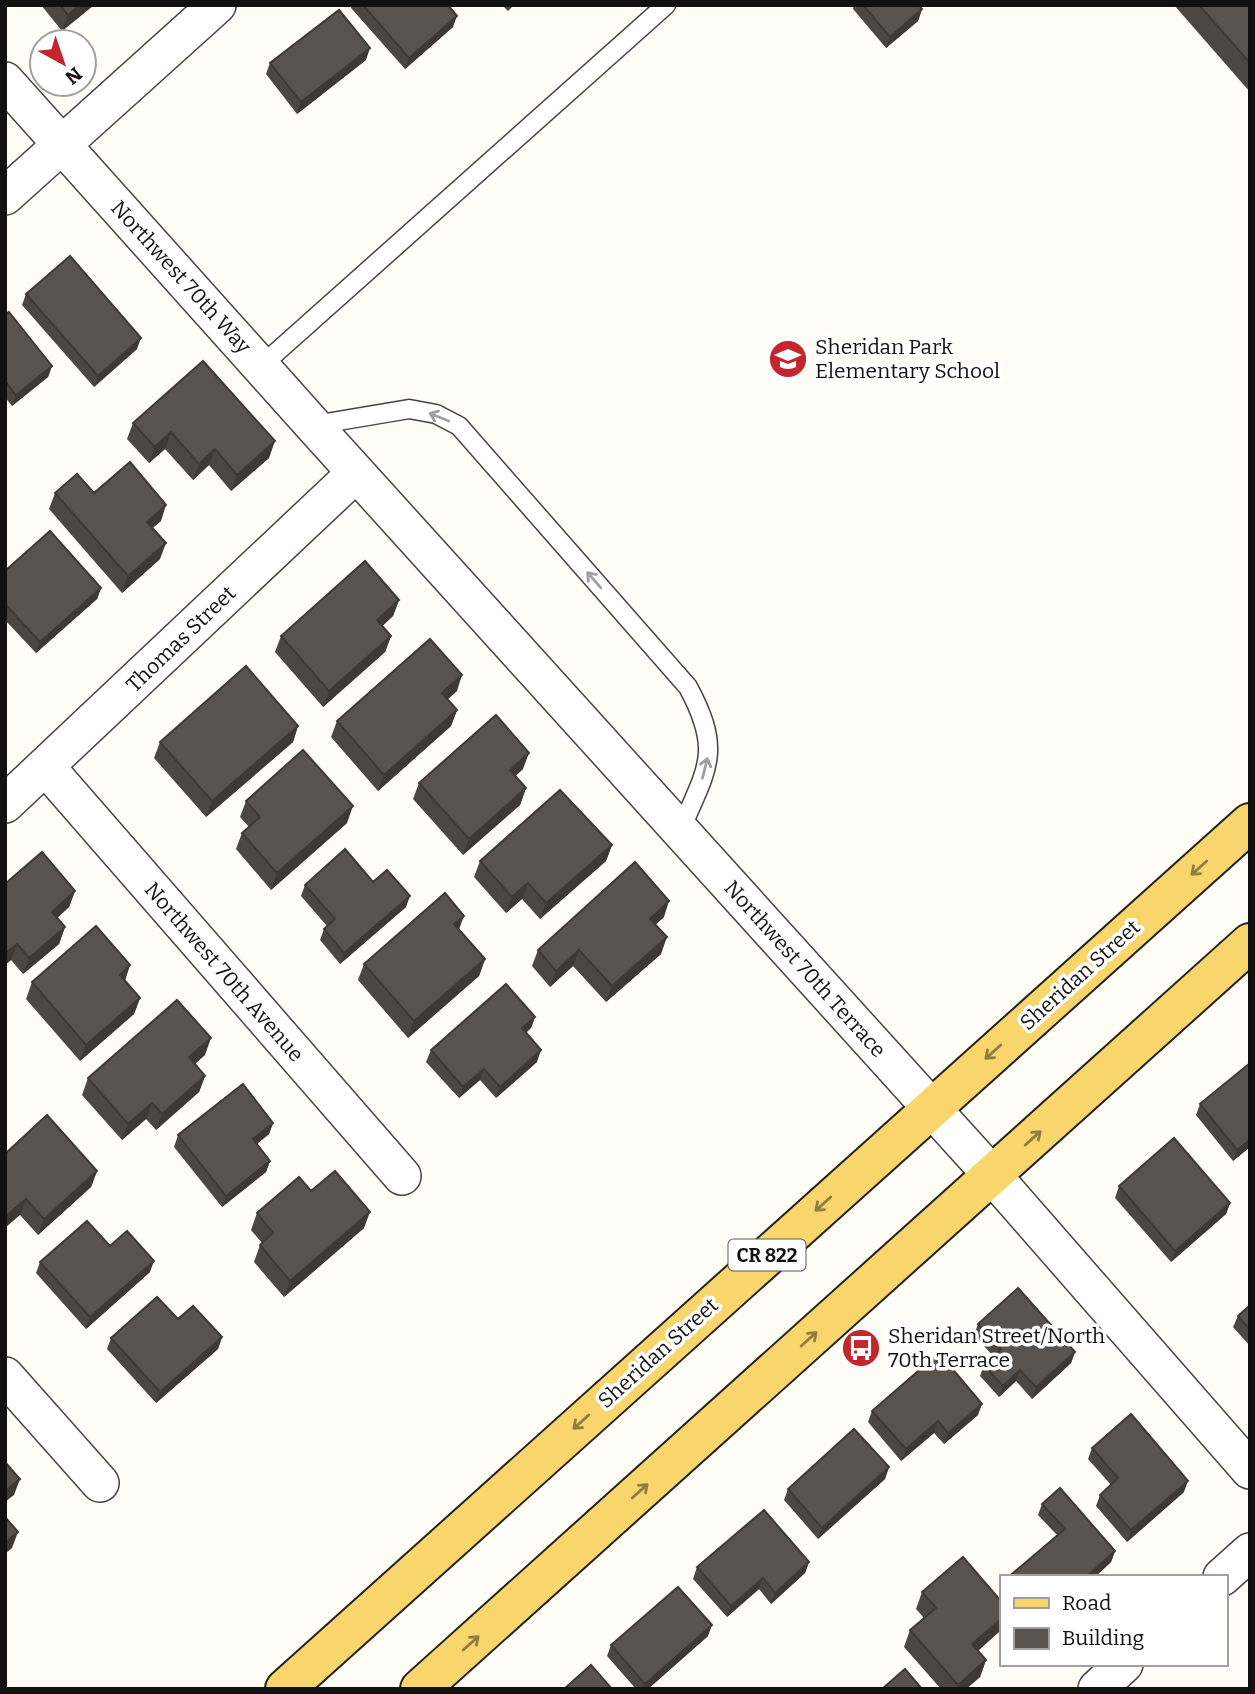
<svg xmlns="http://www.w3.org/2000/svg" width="1255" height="1694" font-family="Bitter,serif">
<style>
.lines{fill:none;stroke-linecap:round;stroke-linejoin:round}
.service-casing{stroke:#444;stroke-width:21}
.minor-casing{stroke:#444;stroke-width:40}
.primary-casing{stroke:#222;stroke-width:42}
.service{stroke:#fff;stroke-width:18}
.minor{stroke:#fff;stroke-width:37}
.primary{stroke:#f9d66b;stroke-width:38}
.wall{fill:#4d4742}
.shaded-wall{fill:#3f3936}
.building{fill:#5a524d;stroke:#3f3936;stroke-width:2}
.oneway{stroke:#a0a0a0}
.oneway2{stroke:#917d42}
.labels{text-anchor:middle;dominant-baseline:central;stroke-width:7;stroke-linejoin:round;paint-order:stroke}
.shield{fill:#fff;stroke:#585858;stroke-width:2}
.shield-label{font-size:19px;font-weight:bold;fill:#111}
.street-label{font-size:21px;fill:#111;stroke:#fff}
.poi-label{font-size:21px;fill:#111;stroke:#fff;text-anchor:start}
</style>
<rect width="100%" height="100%" fill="#fffdf5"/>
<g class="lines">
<!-- service casing -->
<g class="service-casing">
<path id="service" d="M261 366 666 5
M314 425 409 409 436 414 459 426 688 687C723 752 707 768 680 831"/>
</g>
<!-- minor casing -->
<g class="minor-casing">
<path id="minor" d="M5 81 313 425 992 1175 1250 1470
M5 196 217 5
M46 767 402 1176
M5 804 356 473
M5 1376 100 1483
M1222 1577 1250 1552
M1097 1689 1124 1664"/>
</g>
<!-- primary casing -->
<g class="primary-casing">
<path id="primary" d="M285 1689 1250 823
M420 1689 1250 943"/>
</g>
<!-- service -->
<use href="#service" class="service"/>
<!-- minor -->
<use href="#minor" class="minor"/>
<!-- primary -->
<use href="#primary" class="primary"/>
</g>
<!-- wall -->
<path class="wall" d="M41 5H94L62 31Z
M352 5H448L453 27 405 69 351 8Z
M502 5H514L508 11Z
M854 5H919L922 9 918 21 886 48 853 9Z
M1174 5H1250V92Z
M366 60 297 114 266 74 270 63Z
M26 294 137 349 94 387 22 305Z
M5 315 52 366 48 377 12 406 5 397Z
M133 423 269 458 231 491 209 465 193 480 165 449 149 463 127 439Z
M55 493H94L161 521 152 528 160 559 122 593 49 509Z
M5 571 101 588 97 599 36 653 5 620Z
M399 600 393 616 382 626 391 636 385 652 323 707 275 652 281 636Z
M457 691 448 699 457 710 451 726 378 791 331 737 337 721Z
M298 726 293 742 206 817 154 758 160 742Z
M523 769 515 776 526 788 520 805 463 855 413 799 419 783Z
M246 801 347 823 271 890 236 849 242 833 249 827 240 817Z
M612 845 606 861 540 919 522 899 506 913 474 877 480 861Z
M373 882 406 907 340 964 320 940 324 929 327 926 301 896 305 885Z
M5 884 75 891 69 907 57 918 65 927 59 944 23 974 11 960 5 965Z
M664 917 655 925 661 954 606 1002 573 966 550 987 532 966 538 950Z
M459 929 485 959 479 976 408 1038 358 980 364 964Z
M130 965 125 981 140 998 134 1014 80 1061 26 999 32 982Z
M535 1017 531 1028 526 1033 537 1062 496 1098 480 1080 459 1098 426 1062 431 1050Z
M205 1055 195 1064 205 1076 199 1092 156 1130 146 1119 122 1140 82 1095 88 1078Z
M1200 1104 1250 1147 1233 1161 1196 1115Z
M273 1123 269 1134 257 1144 270 1161 266 1172 222 1207 174 1147 178 1135Z
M5 1154 97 1171 91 1187 38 1235 20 1215Z
M1119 1186 1230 1203 1226 1214 1171 1262 1115 1198Z
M311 1191 364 1228 284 1297 254 1262 260 1245 262 1243 251 1230 257 1213Z
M110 1246 150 1272 86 1329 36 1273 40 1262Z
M1250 1305V1346L1233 1327 1238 1316Z
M178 1319 222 1337 218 1349 156 1403 107 1349 111 1338Z
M978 1324 1075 1352 1071 1363 1032 1399 1016 1381 999 1397 980 1376 984 1365 993 1356 974 1335Z
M872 1411 978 1415 944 1444 934 1433 901 1461 868 1422Z
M1092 1448 1184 1492 1127 1542 1096 1506 1100 1495 1111 1485 1088 1459Z
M889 1467 885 1479 818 1539 784 1500 788 1489Z
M1042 1504 1115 1551 1111 1562 1095 1577H1011L1012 1574 1057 1535 1038 1515Z
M809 1562 805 1573 771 1604 759 1589 727 1617 693 1579 697 1567Z
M922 1592 1001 1630 978 1651 986 1660 980 1677 966 1689H941L904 1647 910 1630 924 1618 916 1609Z
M708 1636 648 1689H636L607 1656 611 1645Z"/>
<!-- shaded-wall -->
<path class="shaded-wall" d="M80 5H94L62 31 68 15Z
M922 9 918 21 886 48 890 37Z
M457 16 453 27 405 69 409 58Z
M370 48 366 60 297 114 301 102Z
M141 338 137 349 94 387 98 376Z
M52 366 48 377 12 406 16 395Z
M171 432 165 449 149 463 155 447Z
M275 441 269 458 231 491 237 475Z
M215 449 209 465 193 480 199 464Z
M166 505 161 521 141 538 147 522Z
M166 543 160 559 122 593 128 576Z
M101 588 97 599 36 653 40 642Z
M399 600 393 616 371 637 377 620Z
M391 636 385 652 323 707 329 691Z
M462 675 457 691 436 709 442 693Z
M457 710 451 726 378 791 384 775Z
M298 726 293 742 206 817 212 801Z
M529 753 523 769 504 787 510 770Z
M526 788 520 805 463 855 469 839Z
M353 806 347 823 271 890 277 873Z
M612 845 606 861 540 919 546 903Z
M528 883 522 899 506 913 512 897Z
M75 891 69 907 46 928 52 912Z
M410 896 406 907 340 964 344 953Z
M669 901 664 917 644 935 650 919Z
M464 916 458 932 454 924Z
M65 927 59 944 23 974 29 958Z
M667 937 661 954 606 1002 612 986Z
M17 944 11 960 5 965V954Z
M579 950 573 966 550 987 556 971Z
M485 959 479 976 408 1038 414 1021Z
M130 965 124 982 120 975Z
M140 998 134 1014 80 1061 86 1045Z
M535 1017 531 1028 518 1039 522 1028Z
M211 1038 205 1055 183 1073 189 1057Z
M541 1050 537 1062 496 1098 500 1087Z
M484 1069 480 1080 459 1098 463 1087Z
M205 1076 199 1092 156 1130 162 1114Z
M152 1103 146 1119 122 1140 128 1124Z
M273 1123 269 1134 249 1150 253 1139Z
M1250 1140V1147L1233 1161 1237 1150Z
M270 1161 266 1172 222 1207 226 1196Z
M97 1171 91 1187 38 1235 44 1219Z
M26 1199 20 1215 5 1228V1217Z
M1230 1203 1226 1214 1171 1262 1175 1251Z
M370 1212 364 1228 284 1297 290 1281Z
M154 1261 150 1272 86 1329 90 1317Z
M222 1337 218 1349 156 1403 160 1392Z
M1075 1352 1071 1363 1032 1399 1036 1387Z
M1020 1370 1016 1381 999 1397 1003 1386Z
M982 1404 978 1415 944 1444 948 1433Z
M938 1421 934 1433 901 1461 906 1449Z
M889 1467 885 1479 818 1539 822 1528Z
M20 1479 14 1495 5 1502V1491Z
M1188 1481 1184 1492 1127 1542 1131 1530Z
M18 1532 12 1548 5 1554V1543Z
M1115 1551 1111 1562 1095 1577H1086Z
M809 1562 805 1573 771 1604 775 1593Z
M763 1578 759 1589 727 1617 731 1606Z
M1001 1619V1630L966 1661 972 1644Z
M712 1625 708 1636 648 1689H643L645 1684Z
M986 1660 980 1677 966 1689H957L958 1685Z"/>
<!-- building -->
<path class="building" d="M60 5H80L68 15Z
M363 5H448L457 16 409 58Z
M863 5H919L922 9 890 37Z
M1199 5H1250V63Z
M339 10 370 48 301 102 270 63Z
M70 256 141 338 98 376 26 294Z
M9 312 52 366 16 395 5 381V315Z
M203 361 275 441 237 475 215 449 199 464 171 432 155 447 133 423Z
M130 462 166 505 147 522 166 543 128 576 55 493 77 474 94 493Z
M50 531 101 588 40 642 5 604V571Z
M365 561 399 600 377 620 391 636 329 691 281 636Z
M430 639 462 675 442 693 457 710 384 775 337 721Z
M246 666 298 726 212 801 160 742Z
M496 715 529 753 510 770 526 788 469 839 419 783Z
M303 750 353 806 277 873 242 833 260 817 246 801Z
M560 790 612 845 546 903 528 883 512 897 480 861Z
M345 849 373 882 387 870 410 896 344 953 324 929 335 919 305 885Z
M42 852 75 891 52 912 65 927 29 958 17 944 5 954V884Z
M635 862 669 901 650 919 667 937 612 986 579 950 556 971 538 950Z
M445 893 464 916 454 924 485 959 414 1021 364 964Z
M96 926 130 965 120 975 140 998 86 1045 32 982Z
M506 984 535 1017 522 1028 541 1050 500 1087 484 1069 463 1087 431 1050Z
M177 1000 211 1038 189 1057 205 1076 162 1114 152 1103 128 1124 88 1078Z
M1250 1063V1140L1237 1150 1200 1104Z
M243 1084 273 1123 253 1139 270 1161 226 1196 178 1135Z
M47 1115 97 1171 44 1219 26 1199 5 1217V1154Z
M1174 1138 1230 1203 1175 1251 1119 1186Z
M335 1171 370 1212 290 1281 260 1245 273 1233 257 1213 299 1177 311 1191Z
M87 1221 110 1246 127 1231 154 1261 90 1317 40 1262Z
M1018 1288 1075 1352 1036 1387 1020 1370 1003 1386 984 1365 1001 1349 978 1324Z
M157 1297 178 1319 193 1306 222 1337 160 1392 111 1338Z
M1250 1305V1330L1238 1316Z
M939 1353 982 1404 948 1433 938 1421 906 1449 872 1411Z
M1131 1414 1188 1481 1131 1530 1100 1495 1118 1478 1092 1448Z
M854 1429 889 1467 822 1528 788 1489Z
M5 1462 20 1479 5 1491Z
M1060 1488 1115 1551 1086 1577H1015L1012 1574 1065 1529 1042 1504Z
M764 1510 809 1562 775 1593 763 1578 731 1606 697 1567Z
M5 1517 18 1532 5 1543Z
M963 1557 1001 1601V1619L972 1644 986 1660 958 1685 910 1630 936 1608 922 1592Z
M678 1587 712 1625 645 1684 611 1645Z
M591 1665 612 1689H564Z
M905 1669 922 1689H882Z"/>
<!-- one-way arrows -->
<defs><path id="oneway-shaft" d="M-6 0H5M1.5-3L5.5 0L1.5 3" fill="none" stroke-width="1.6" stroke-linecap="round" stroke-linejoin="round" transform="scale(1.75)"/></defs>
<g class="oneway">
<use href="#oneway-shaft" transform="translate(439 417) rotate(-158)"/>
<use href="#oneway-shaft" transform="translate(594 580) rotate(-131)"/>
<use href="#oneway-shaft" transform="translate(705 768) rotate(-76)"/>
</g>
<g class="oneway2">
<use href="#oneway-shaft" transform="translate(1199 868) rotate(138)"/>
<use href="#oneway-shaft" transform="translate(993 1052) rotate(138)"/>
<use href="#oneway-shaft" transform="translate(1033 1138) rotate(-42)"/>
<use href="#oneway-shaft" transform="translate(823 1204) rotate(138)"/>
<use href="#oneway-shaft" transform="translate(809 1339) rotate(-42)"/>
<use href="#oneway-shaft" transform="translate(581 1422) rotate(138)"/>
<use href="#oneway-shaft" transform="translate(640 1491) rotate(-42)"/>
<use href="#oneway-shaft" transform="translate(471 1643) rotate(-42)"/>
</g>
<!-- icons -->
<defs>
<g id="school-disc" transform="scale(2.0125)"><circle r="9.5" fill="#c4262e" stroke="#fff"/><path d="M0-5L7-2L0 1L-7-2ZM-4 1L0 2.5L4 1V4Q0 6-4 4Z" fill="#fff"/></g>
<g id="bus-disc" transform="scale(2.0125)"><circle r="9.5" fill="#c4262e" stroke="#fff"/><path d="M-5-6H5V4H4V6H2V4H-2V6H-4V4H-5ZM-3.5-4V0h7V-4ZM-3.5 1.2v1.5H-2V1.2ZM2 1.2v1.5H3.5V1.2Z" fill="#fff"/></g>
</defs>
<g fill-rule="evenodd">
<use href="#school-disc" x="788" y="359"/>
<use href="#bus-disc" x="861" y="1348"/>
</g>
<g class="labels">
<!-- shield labels -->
<rect class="shield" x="728.5" y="1239.5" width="77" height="31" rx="5"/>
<g class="shield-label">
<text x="767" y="1255">CR 822</text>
</g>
<!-- street labels -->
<g class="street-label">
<text transform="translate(181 277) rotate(48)">Northwest 70th Way</text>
<text transform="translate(181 639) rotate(-44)">Thomas Street</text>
<text transform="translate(805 969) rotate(48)">Northwest 70th Terrace</text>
<text transform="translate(224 972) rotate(49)">Northwest 70th Avenue</text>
<text transform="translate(1080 975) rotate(-42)">Sheridan Street</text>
<text transform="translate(658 1353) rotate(-42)">Sheridan Street</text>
</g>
<!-- poi labels -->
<g class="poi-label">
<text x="815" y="347">Sheridan Park<tspan x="815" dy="24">Elementary School</tspan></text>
<text x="888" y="1336">Sheridan Street/North<tspan x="888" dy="24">70th Terrace</tspan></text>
</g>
</g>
<!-- border -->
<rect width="1255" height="1694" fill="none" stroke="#111111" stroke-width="14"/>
<!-- legend -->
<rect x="1000" y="1575" width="228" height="91" fill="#ffffff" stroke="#a0a0a0" stroke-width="2"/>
<rect x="1014" y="1598" width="35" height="10" fill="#f9d66b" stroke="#a0a0a0" stroke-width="2"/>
<text x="1062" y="1610" font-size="21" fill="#111111">Road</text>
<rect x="1014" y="1628" width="35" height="21" fill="#5a524d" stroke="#a0a0a0" stroke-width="2"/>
<text x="1062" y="1645" font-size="21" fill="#111111">Building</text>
<!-- north arrow -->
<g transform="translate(63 63) rotate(140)"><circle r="33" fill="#ffffff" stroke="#a0a0a0" stroke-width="2"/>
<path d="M0-5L12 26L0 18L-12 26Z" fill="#c4262e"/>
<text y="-10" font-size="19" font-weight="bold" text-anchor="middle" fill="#111111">N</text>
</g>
</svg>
